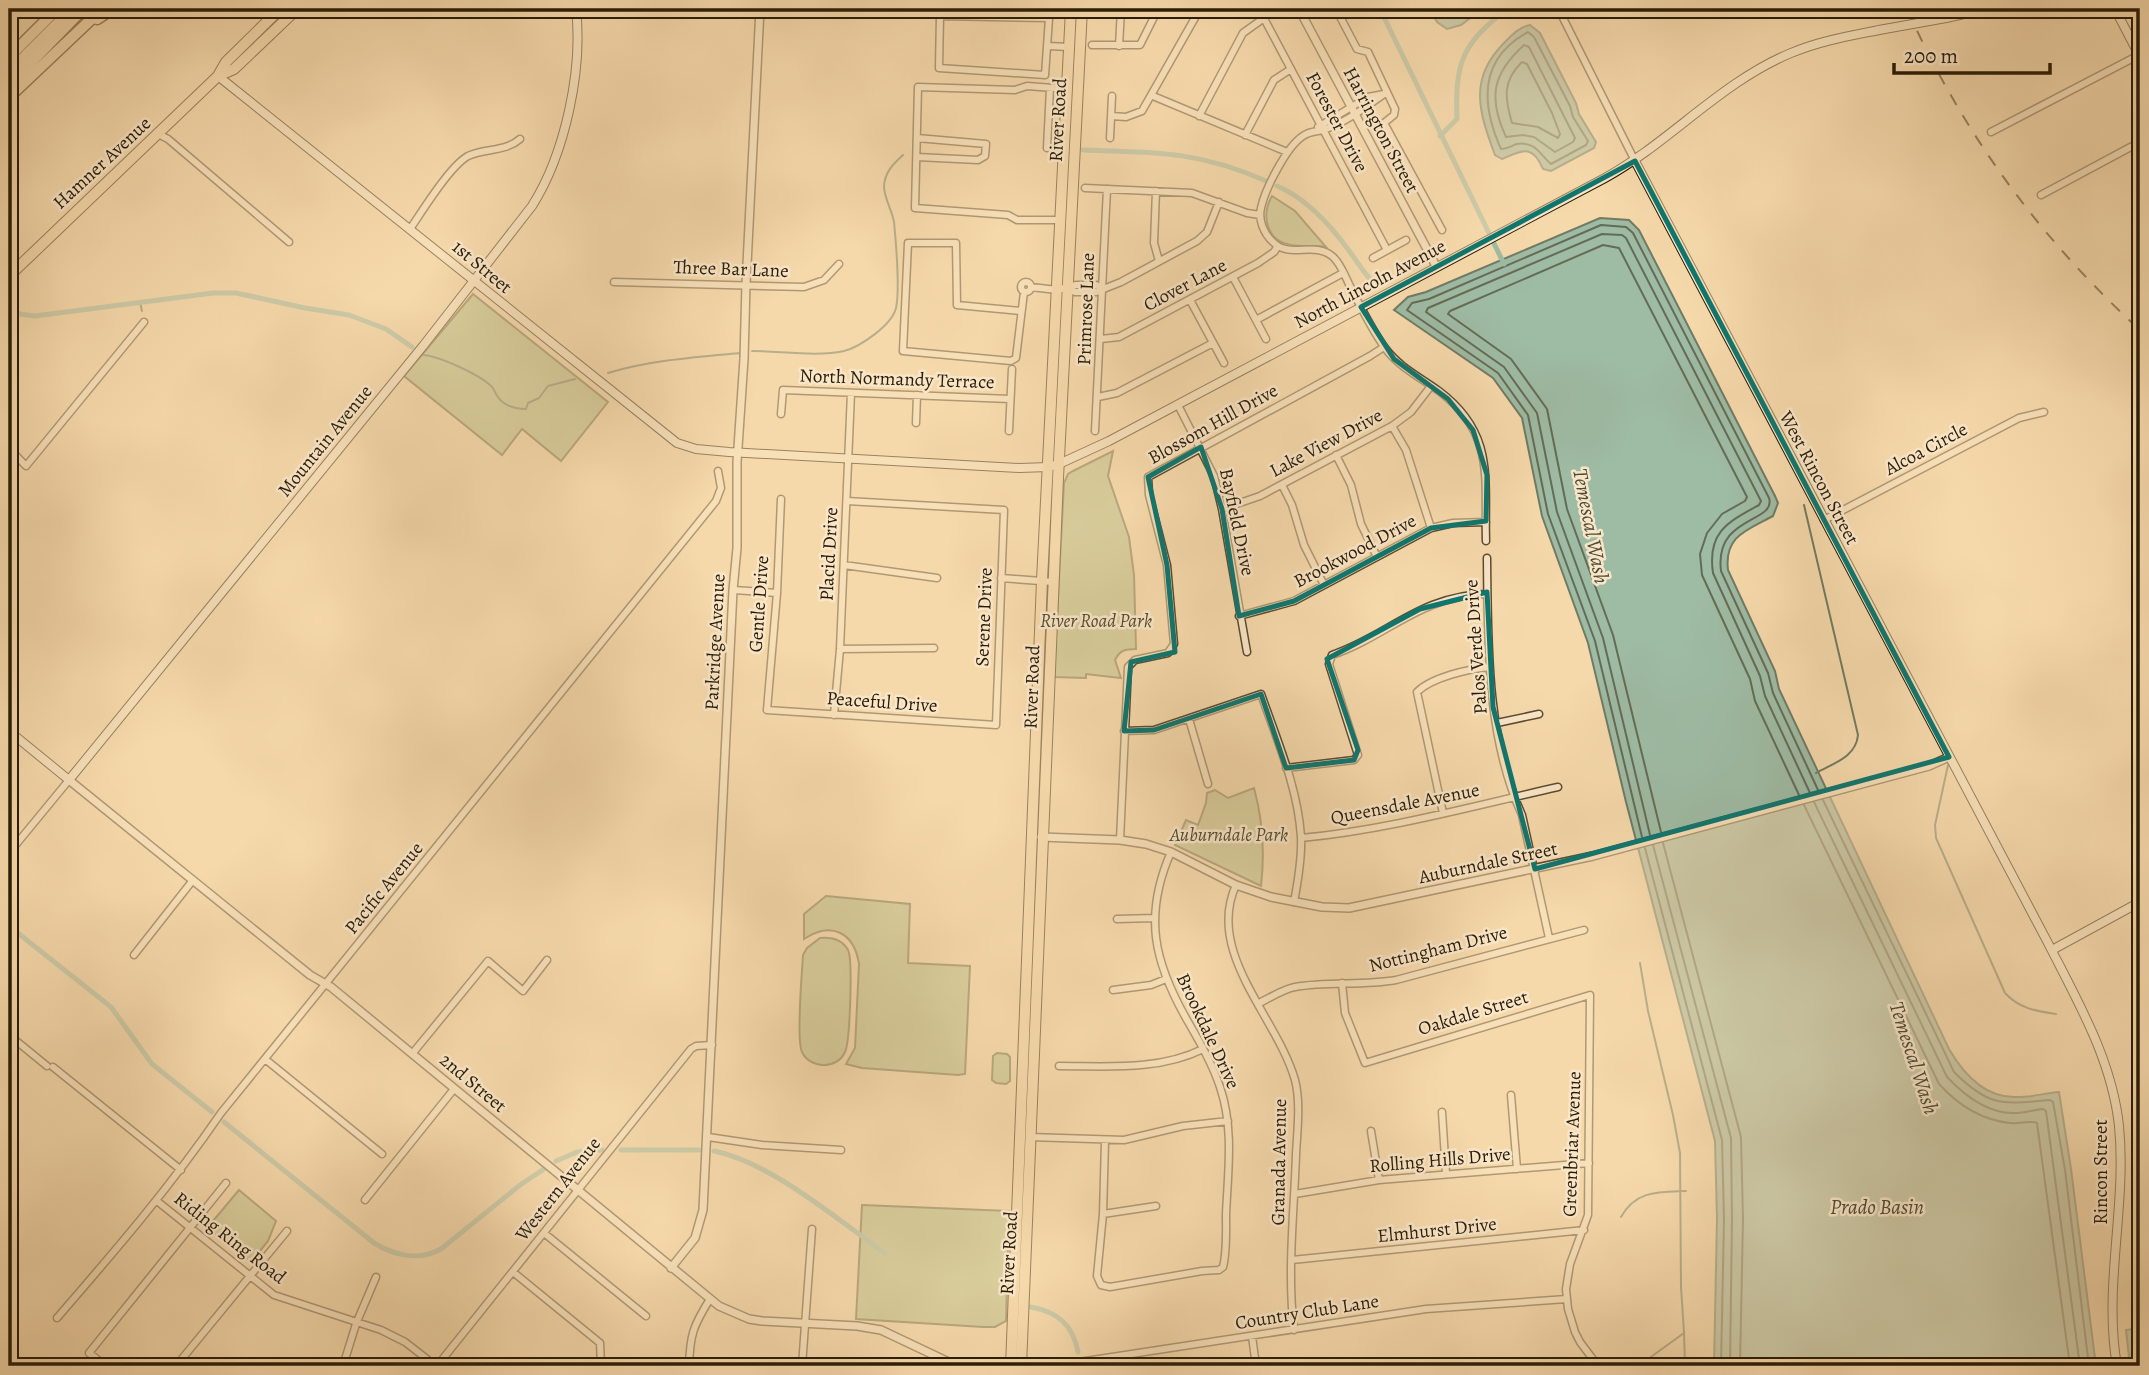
<svg xmlns="http://www.w3.org/2000/svg" width="2149" height="1375" font-family="Alegreya,serif">
<style>
.green{fill:#b8c08c;stroke:#716e49;stroke-width:2}
.water{fill:#9ebba4;stroke:#707b65;stroke-width:2}
.lines{fill:none;stroke-linecap:round;stroke-linejoin:round}
.shore{stroke:#646c55;stroke-width:2}
.stream{stroke:#707b65;stroke-width:2}
.canal{stroke:#9ebba4;stroke-width:5}
.minor-casing{stroke:#5d4b2f;stroke-width:9}
.tertiary-casing{stroke:#5d4b2f;stroke-width:10}
.secondary-casing{stroke:#2a1c06;stroke-width:10}
.primary-casing{stroke:#2a1c06;stroke-width:12}
.motorway-casing{stroke:#2a1c06;stroke-width:13}
.minor{stroke:#f9e6c8;stroke-width:6}
.tertiary{stroke:#f9e6c8;stroke-width:7}
.secondary{stroke:#f9e6c8;stroke-width:8}
.primary{stroke:#f6d9ab;stroke-width:10}
.motorway{stroke:#f6d9ab;stroke-width:10}
.rail{stroke:#2a1c06;stroke-width:2;stroke-dasharray:12 12;stroke-linecap:butt}
.secondary-bridge-casing{stroke:#2a1c06;stroke-width:10;stroke-linecap:butt}
.secondary-bridge{stroke:#f9e6c8;stroke-width:8}
.marked{fill:none;stroke:#0f766e;stroke-width:5;stroke-linejoin:round}
.labels{text-anchor:middle;dominant-baseline:central;stroke-width:5;stroke-linejoin:round;paint-order:stroke}
.street-label{font-size:19px;fill:#2a1c06;stroke:#f9e6c8}
.park-label{font-size:19px;font-style:italic;fill:#554d2e;stroke:#f9e6c8}
.water-label{font-size:21px;font-style:italic;fill:#4d4c35;stroke:#f9e6c8}
</style>
<rect width="100%" height="100%" fill="#f6d9ab"/>
<filter id="stains"><feTurbulence type="fractalNoise" baseFrequency=".00286" numOctaves="4"/><feColorMatrix values="0 0 0 0 .2 0 0 0 0 .09 0 0 0 0 .02 0 0 0 .5 -.17"/></filter>
<radialGradient id="worn" r=".72"><stop offset=".6" stop-color="#630" stop-opacity="0"/><stop offset="1" stop-color="#630" stop-opacity=".3"/></radialGradient>
<!-- green -->
<path class="green" d="M1272 196 1295 211 1326 247C1314 245 1302 247 1291 245 1266 241 1261 215 1272 196Z
M473 294 608 402 561 461 522 429 502 455 404 376Z
M1113 451 1108 476 1129 537 1134 575 1136 649C1125 649 1120 650 1115 660L1121 678 1086 674V678L1054 677 1064 483 1068 474 1073 471Z
M1254 788C1263 821 1265 852 1261 886L1175 845 1186 820 1198 825 1206 803 1207 793 1215 790 1228 798Z
M826 896 910 904 908 963 970 966 965 1074 958 1075 862 1068 846 1064 855 1048 859 964C854 932 831 921 804 939V914Z
M820 938C831 937 842 939 848 950 853 959 850 1042 845 1052 837 1070 810 1069 802 1052 796 1040 802 973 803 955L807 948Z
M997 1053 1007 1054 1010 1057V1081L1006 1084 996 1083 992 1080 993 1056Z
M239 1190 276 1221 268 1241 251 1262 207 1228Z
M862 1205 1009 1211 1006 1321 995 1327H983L856 1319Z"/>
<!-- water -->
<path class="water" d="M1430 9H1482L1461 25 1447 29 1437 22Z
M1530 25 1540 33 1576 103 1579 114 1596 142 1594 148 1551 171 1543 169C1532 143 1522 151 1502 159L1495 155C1479 112 1468 79 1504 43 1512 35 1519 27 1530 25Z
M1600 218 1629 220 1639 230 1775 496 1778 503 1773 516C1747 530 1724 536 1728 570L1775 671 1779 689 1949 1049C1963 1073 1984 1097 2014 1097 2029 1098 2045 1093 2059 1092L2071 1169 2096 1366H1714L1717 1219 1715 1141 1626 802 1588 643 1542 516 1522 418 1493 378 1394 310 1408 297 1426 292Z
M2140 1328V1366H2130L2126 1330Z"/>
<g class="lines">
<!-- shore -->
<path class="shore" d="M1528 32 1534 37 1570 106 1573 117 1588 141 1586 145 1551 164C1540 155 1536 141 1517 144 1511 146 1507 149 1501 149 1481 104 1478 59 1528 32Z
M1524 45 1529 47 1575 138 1573 142 1555 152 1534 137 1523 135 1506 137C1488 98 1492 74 1524 45Z
M1522 62 1527 64 1552 113 1560 134 1558 138 1538 127 1512 123C1505 99 1502 81 1522 62Z
M1823 800 1954 1072C1990 1108 2003 1104 2050 1100L2053 1102 2065 1170 2089 1366
M1814 802 1947 1077C1965 1096 1988 1114 2015 1113 2024 1113 2033 1110 2043 1109L2046 1111 2080 1366
M1804 805 1939 1084C1958 1105 1981 1120 2010 1123 2020 1124 2029 1120 2037 1123L2070 1366
M1661 832 1613 635 1567 509 1547 409 1511 359 1448 314 1450 311 1603 245 1619 248 1747 497 1745 501 1722 514 1707 533 1700 554 1702 575 1750 679 1755 701 1799 795
M1650 835 1603 638 1557 512 1537 413 1504 367 1426 312 1428 308 1602 234 1622 235 1626 238 1761 501 1759 505C1728 522 1707 532 1713 573L1760 676 1765 696 1810 793
M1642 837 1595 641 1548 514 1528 415 1498 373 1407 310 1412 303 1429 299 1601 225 1626 227 1633 233 1769 498C1777 523 1714 515 1721 571L1768 673 1773 693 1818 790
M1663 843 1741 1137 1743 1219 1740 1366
M1653 845 1731 1138 1732 1219 1730 1366
M1645 848 1722 1140 1724 1219 1721 1366"/>
<!-- stream -->
<path class="stream" d="M140 302 142 311
M752 351C780 351 817 357 844 351 860 347 892 325 896 308 900 289 896 243 894 222 892 210 884 198 884 186 885 172 893 164 903 155
M423 355C439 356 478 374 490 385 495 389 493 389 496 394 502 405 514 409 526 409L528 403 539 398 548 386 575 379
M608 373C651 360 697 357 741 353
M1804 505 1858 735C1856 757 1834 763 1816 773
M1948 765 1935 825 1936 838 2005 993C2020 1009 2036 1011 2056 1014
M1640 963 1648 1011 1673 1115 1680 1153 1681 1287 1684 1333 1644 1362
M1621 1217C1636 1190 1659 1192 1686 1191
M1684 1333 1685 1366"/>
<!-- canal -->
<path class="canal" d="M1380 9 1504 264
M1440 136 1457 119C1455 62 1462 44 1507 9
M1083 150C1154 152 1199 151 1266 181
M1277 186C1306 198 1332 227 1350 252 1359 264 1366 277 1377 286
M9 310 20 314 35 316 213 293H236L305 308 349 315 386 329 412 347
M9 926 111 1007 152 1064 212 1112
M224 1122 374 1243C395 1256 419 1261 441 1249L520 1185 544 1169
M621 1150H699
M714 1151C770 1162 838 1220 885 1253
M556 1161 577 1152 602 1150
M1031 1307C1058 1312 1073 1325 1078 1352"/>
<!-- minor casing -->
<g class="minor-casing">
<path id="minor" d="M1259 9 1387 250
M1336 9 1357 49 1368 52 1395 109 1394 115 1384 123 1442 230
M940 16 1049 18 1045 75 939 68Z
M1563 18 1635 161
M2130 38 2140 33
M1092 45H1140L1158 9
M1048 46 1069 47
M1119 46 1121 9
M1387 92C1368 105 1346 123 1323 130 1316 132 1310 131 1303 136 1287 146 1265 189 1261 208 1258 220 1264 234 1273 242 1289 259 1314 241 1332 256 1341 263 1346 279 1351 288 1361 308 1372 330 1385 348 1400 368 1420 377 1439 391 1496 434 1484 479 1486 541
M1153 96 1287 152
M1111 116 1126 117 1142 111 1200 9
M1199 116 1243 33 1264 18
M1318 127 1368 97 1384 94
M1991 132 2139 55
M158 134 168 139 289 242
M1245 135 1274 80 1291 69
M1110 138 1112 96
M1047 148 1050 88
M917 157 978 160 985 156 986 144 917 138
M1085 188 1192 193 1247 213 1260 215
M1156 191 1154 243 1159 261
M2041 195 2140 142
M1060 220H1017L1008 215 915 208 918 87 1015 90 1027 86 1067 89
M410 229C423 210 450 166 468 156 485 148 505 152 520 139
M1373 258 1406 240
M1233 277 1266 339
M614 282 804 287 824 280 839 264
M1021 287a5 5 0 1 1 10 0a5 5 0 1 1-10 0Z
M1031 287 1057 290 1076 285H1096L1103 288
M1067 289 1075 292H1096L1121 282 1197 241 1207 232 1219 202
M1190 300 1224 363
M1021 311 957 305 956 243H908L903 351 1011 361 1016 358 1024 292
M1256 320 1343 273
M1101 339 1119 337 1258 263 1274 252 1278 246
M1098 397 1117 393 1213 343
M1178 405 1214 476 1222 509 1247 652
M781 414 783 390 1010 399
M916 423 917 395
M1392 426 1406 450 1431 528
M1009 431 1012 369
M1095 431 1107 189
M9 448 26 466 144 322
M1336 455 1351 485 1361 524 1377 557
M1282 485 1292 505 1304 545 1324 585
M781 499 777 593 767 710 996 725 1004 510 847 501
M1222 509 1260 496 1392 426 1411 412 1431 386
M1824 520 2019 418 2044 412
M1487 558C1488 643 1486 736 1522 815L1549 938
M844 565 937 578
M1001 578 1054 582
M733 590 777 593
M1239 616 1294 601 1431 528 1453 523 1486 522
M840 649 934 648
M834 715 840 649 851 393
M1189 719 1208 784
M1497 723 1539 714
M1124 731 1154 730 1261 694C1277 740 1298 788 1301 837 1302 858 1298 881 1294 902
M1286 768 1354 760 1358 755 1329 664 1332 655C1388 636 1421 595 1487 594
M1443 813 1417 692C1432 677 1469 669 1489 667
M1301 838C1387 830 1473 806 1558 787
M1120 840 1128 667 1135 660 1168 653 1174 644 1167 565 1149 495 1148 477 1370 356 1384 347
M9 853 69 780
M1236 885C1205 953 1277 1017 1295 1080 1301 1103 1297 1132 1296 1155 1294 1213 1287 1272 1294 1330
M1117 919 1155 918
M134 955 193 880
M1342 983 1345 1013 1365 1063 1590 995 1588 1215 1570 1264 1566 1289 1568 1309 1575 1332 1580 1342 1598 1366
M1113 990 1151 985 1166 979
M1259 1003C1270 998 1283 989 1295 987 1328 981 1362 986 1396 980L1584 930
M9 1035 47 1066
M412 1054 488 961 523 991 547 960
M265 1059 382 1154
M1059 1066C1106 1066 1159 1071 1203 1049
M53 1067 181 1170
M1511 1095 1517 1169
M1442 1112 1446 1174
M1371 1131 1379 1180
M708 1137 762 1145 841 1150
M1029 1137 1124 1140 1183 1126 1228 1121
M1105 1141 1103 1214 1097 1276 1101 1285 1110 1287 1202 1271 1219 1270 1223 1267C1227 1251 1226 1231 1226 1214 1228 1171 1234 1128 1220 1087 1212 1063 1199 1041 1187 1020 1154 962 1143 916 1171 852
M1295 1194 1379 1180 1589 1163
M365 1200 454 1089
M157 1201 274 1295 381 1330 405 1342 436 1366
M1103 1214 1156 1206
M544 1233 646 1316
M1292 1260 1584 1230
M513 1272 600 1343 601 1366
M2140 1293 2137 1315 2140 1338
M57 1318C115 1251 171 1186 221 1113L716 501 721 488 718 471
M1252 1336 1256 1366
M106 1366 89 1353 226 1183
M176 1366 287 1231
M343 1366 356 1324 376 1277
M437 1366 691 1049 696 1046 712 1045
M689 1366C690 1335 693 1326 710 1299
M802 1366 812 1229
M1053 1366 1426 1309 1567 1299
M1537 1366 1595 1362"/>
</g>
<!-- tertiary casing -->
<g class="tertiary-casing">
<path id="tertiary" d="M1299 9 1436 266
M69 780 310 975 331 987 719 1306 749 1319 762 1321 857 1326 881 1330 957 1366
M1041 837 1120 840 1146 844 1171 852 1236 885 1271 897 1322 907 1349 908 1593 856 1929 766 1949 757
M671 1268 695 1238 703 1210 733 590 737 548V462L744 359 746 284 760 9"/>
</g>
<!-- secondary casing -->
<g class="secondary-casing">
<path id="secondary" d="M2115 9 2140 57
M1946 18 1986 9
M218 76 677 443 696 449 729 452 1020 468 1048 467 1059 464 1109 441 1605 178C1670 142 1721 82 1791 53 1819 41 1849 36 1879 30
M1635 161 2048 943C2078 1002 2112 1060 2119 1126 2127 1206 2103 1286 2117 1366
M9 731 69 780 423 346 532 206C565 154 583 70 576 9
M2052 950 2140 902"/>
</g>
<!-- primary casing -->
<g class="primary-casing">
<path id="primary" d="M218 76 234 69 297 9
M9 276 218 76 226 62 280 9
M1011 1366 1042 580 1071 9
M1021 1366 1058 478 1082 9"/>
</g>
<!-- motorway casing -->
<g class="motorway-casing">
<path id="motorway" d="M97 19 112 9
M9 57 57 9
M9 72 72 9
M9 85 83 9
M9 97 102 9"/>
</g>
<!-- minor -->
<use href="#minor" class="minor"/>
<!-- tertiary -->
<use href="#tertiary" class="tertiary"/>
<!-- secondary -->
<use href="#secondary" class="secondary"/>
<!-- primary -->
<use href="#primary" class="primary"/>
<!-- motorway -->
<use href="#motorway" class="motorway"/>
<!-- rail -->
<path class="rail" d="M1907 9C1962 132 2040 239 2140 330"/>
<!-- secondary-bridge casing -->
<g class="secondary-bridge-casing">
<path id="secondary-bridge" d="M1879 30 1946 18"/>
</g>
<!-- secondary-bridge -->
<use href="#secondary-bridge" class="secondary-bridge"/>
</g>
<!-- marked area -->
<path d="M0 0H2149V1375H0ZM1635 161 1949 757 1535 869 1493 707 1487 592 1420 609 1327 659 1358 750 1354 760 1286 768 1261 694 1154 730 1124 731 1131 662 1175 652 1167 565 1148 477 1201 447 1222 509 1239 616 1294 601 1431 528 1486 521 1487 475 1473 430 1448 399 1394 359 1361 307Z" fill="#f6d9ab" fill-opacity=".55" fill-rule="evenodd"/>
<path class="marked" d="M1635 161 1949 757 1535 869 1493 707 1487 592 1420 609 1327 659 1358 750 1354 760 1286 768 1261 694 1154 730 1124 731 1131 662 1175 652 1167 565 1148 477 1201 447 1222 509 1239 616 1294 601 1431 528 1486 521 1487 475 1473 430 1448 399 1394 359 1361 307Z"/>
<g class="labels">
<!-- street labels -->
<g class="street-label">
<text transform="translate(1058 120) rotate(-87)">River Road</text>
<text transform="translate(1337 122) rotate(62)">Forester Drive</text>
<text transform="translate(1381 130) rotate(62)">Harrington Street</text>
<text transform="translate(102 163) rotate(-43)">Hamner Avenue</text>
<text transform="translate(482 267) rotate(40)">1st Street</text>
<text transform="translate(731 269) rotate(2)">Three Bar Lane</text>
<text transform="translate(1370 284) rotate(-28)">North Lincoln Avenue</text>
<text transform="translate(1185 285) rotate(-28)">Clover Lane</text>
<text transform="translate(1086 309) rotate(-88)">Primrose Lane</text>
<text transform="translate(897 379) rotate(2)">North Normandy Terrace</text>
<text transform="translate(1213 424) rotate(-29)">Blossom Hill Drive</text>
<text transform="translate(325 441) rotate(-51)">Mountain Avenue</text>
<text transform="translate(1326 443) rotate(-28)">Lake View Drive</text>
<text transform="translate(1926 449) rotate(-28)">Alcoa Circle</text>
<text transform="translate(1819 478) rotate(62)">West Rincon Street</text>
<text transform="translate(1237 522) rotate(78)">Bayfield Drive</text>
<text transform="translate(1355 551) rotate(-28)">Brookwood Drive</text>
<text transform="translate(829 554) rotate(-87)">Placid Drive</text>
<text transform="translate(759 604) rotate(-86)">Gentle Drive</text>
<text transform="translate(984 617) rotate(-88)">Serene Drive</text>
<text transform="translate(715 642) rotate(-87)">Parkridge Avenue</text>
<text transform="translate(1476 647) rotate(-94)">Palos Verde Drive</text>
<text transform="translate(1032 687) rotate(-88)">River Road</text>
<text transform="translate(882 702) rotate(4)">Peaceful Drive</text>
<text transform="translate(1405 804) rotate(-11)">Queensdale Avenue</text>
<text transform="translate(1488 863) rotate(-12)">Auburndale Street</text>
<text transform="translate(384 888) rotate(-51)">Pacific Avenue</text>
<text transform="translate(1438 949) rotate(-14)">Nottingham Drive</text>
<text transform="translate(1473 1013) rotate(-17)">Oakdale Street</text>
<text transform="translate(1208 1031) rotate(65)">Brookdale Drive</text>
<text transform="translate(473 1083) rotate(40)">2nd Street</text>
<text transform="translate(1572 1144) rotate(-88)">Greenbriar Avenue</text>
<text transform="translate(1440 1160) rotate(-5)">Rolling Hills Drive</text>
<text transform="translate(1279 1162) rotate(-89)">Granada Avenue</text>
<text transform="translate(2101 1172) rotate(-90)">Rincon Street</text>
<text transform="translate(558 1189) rotate(-52)">Western Avenue</text>
<text transform="translate(1437 1230) rotate(-6)">Elmhurst Drive</text>
<text transform="translate(230 1238) rotate(38)">Riding Ring Road</text>
<text transform="translate(1009 1253) rotate(-87)">River Road</text>
<text transform="translate(1307 1312) rotate(-9)">Country Club Lane</text>
</g>
<!-- park labels -->
<g class="park-label">
<text x="1096" y="621">River Road Park</text>
<text x="1229" y="835">Auburndale Park</text>
</g>
<!-- water labels -->
<g class="water-label">
<text transform="translate(1591 526) rotate(79)">Temescal Wash</text>
<text transform="translate(1914 1058) rotate(72)">Temescal Wash</text>
<text x="1877" y="1207">Prado Basin</text>
</g>
</g>
<!-- margin -->
<rect width="2149" height="1375" fill="none" stroke="#f6d9ab" stroke-width="35"/>
<rect x="10" y="10" width="2128" height="1354" fill="none" stroke="#2a1c06" stroke-width="3.5"/>
<rect x="18" y="18" width="2114" height="1340" fill="none" stroke="#2a1c06" stroke-width="2"/>
<!-- scale -->
<path d="M1894 63v10h156v-10" fill="none" stroke="#2a1c06" stroke-width="3.5"/>
<text x="1904" y="63" font-size="21" fill="#2a1c06" stroke="#f9e6c8" stroke-width="5" paint-order="stroke">200 m</text>
<rect width="100%" height="100%" filter="url(#stains)"/>
<rect width="100%" height="100%" fill="url(#worn)"/>
</svg>
